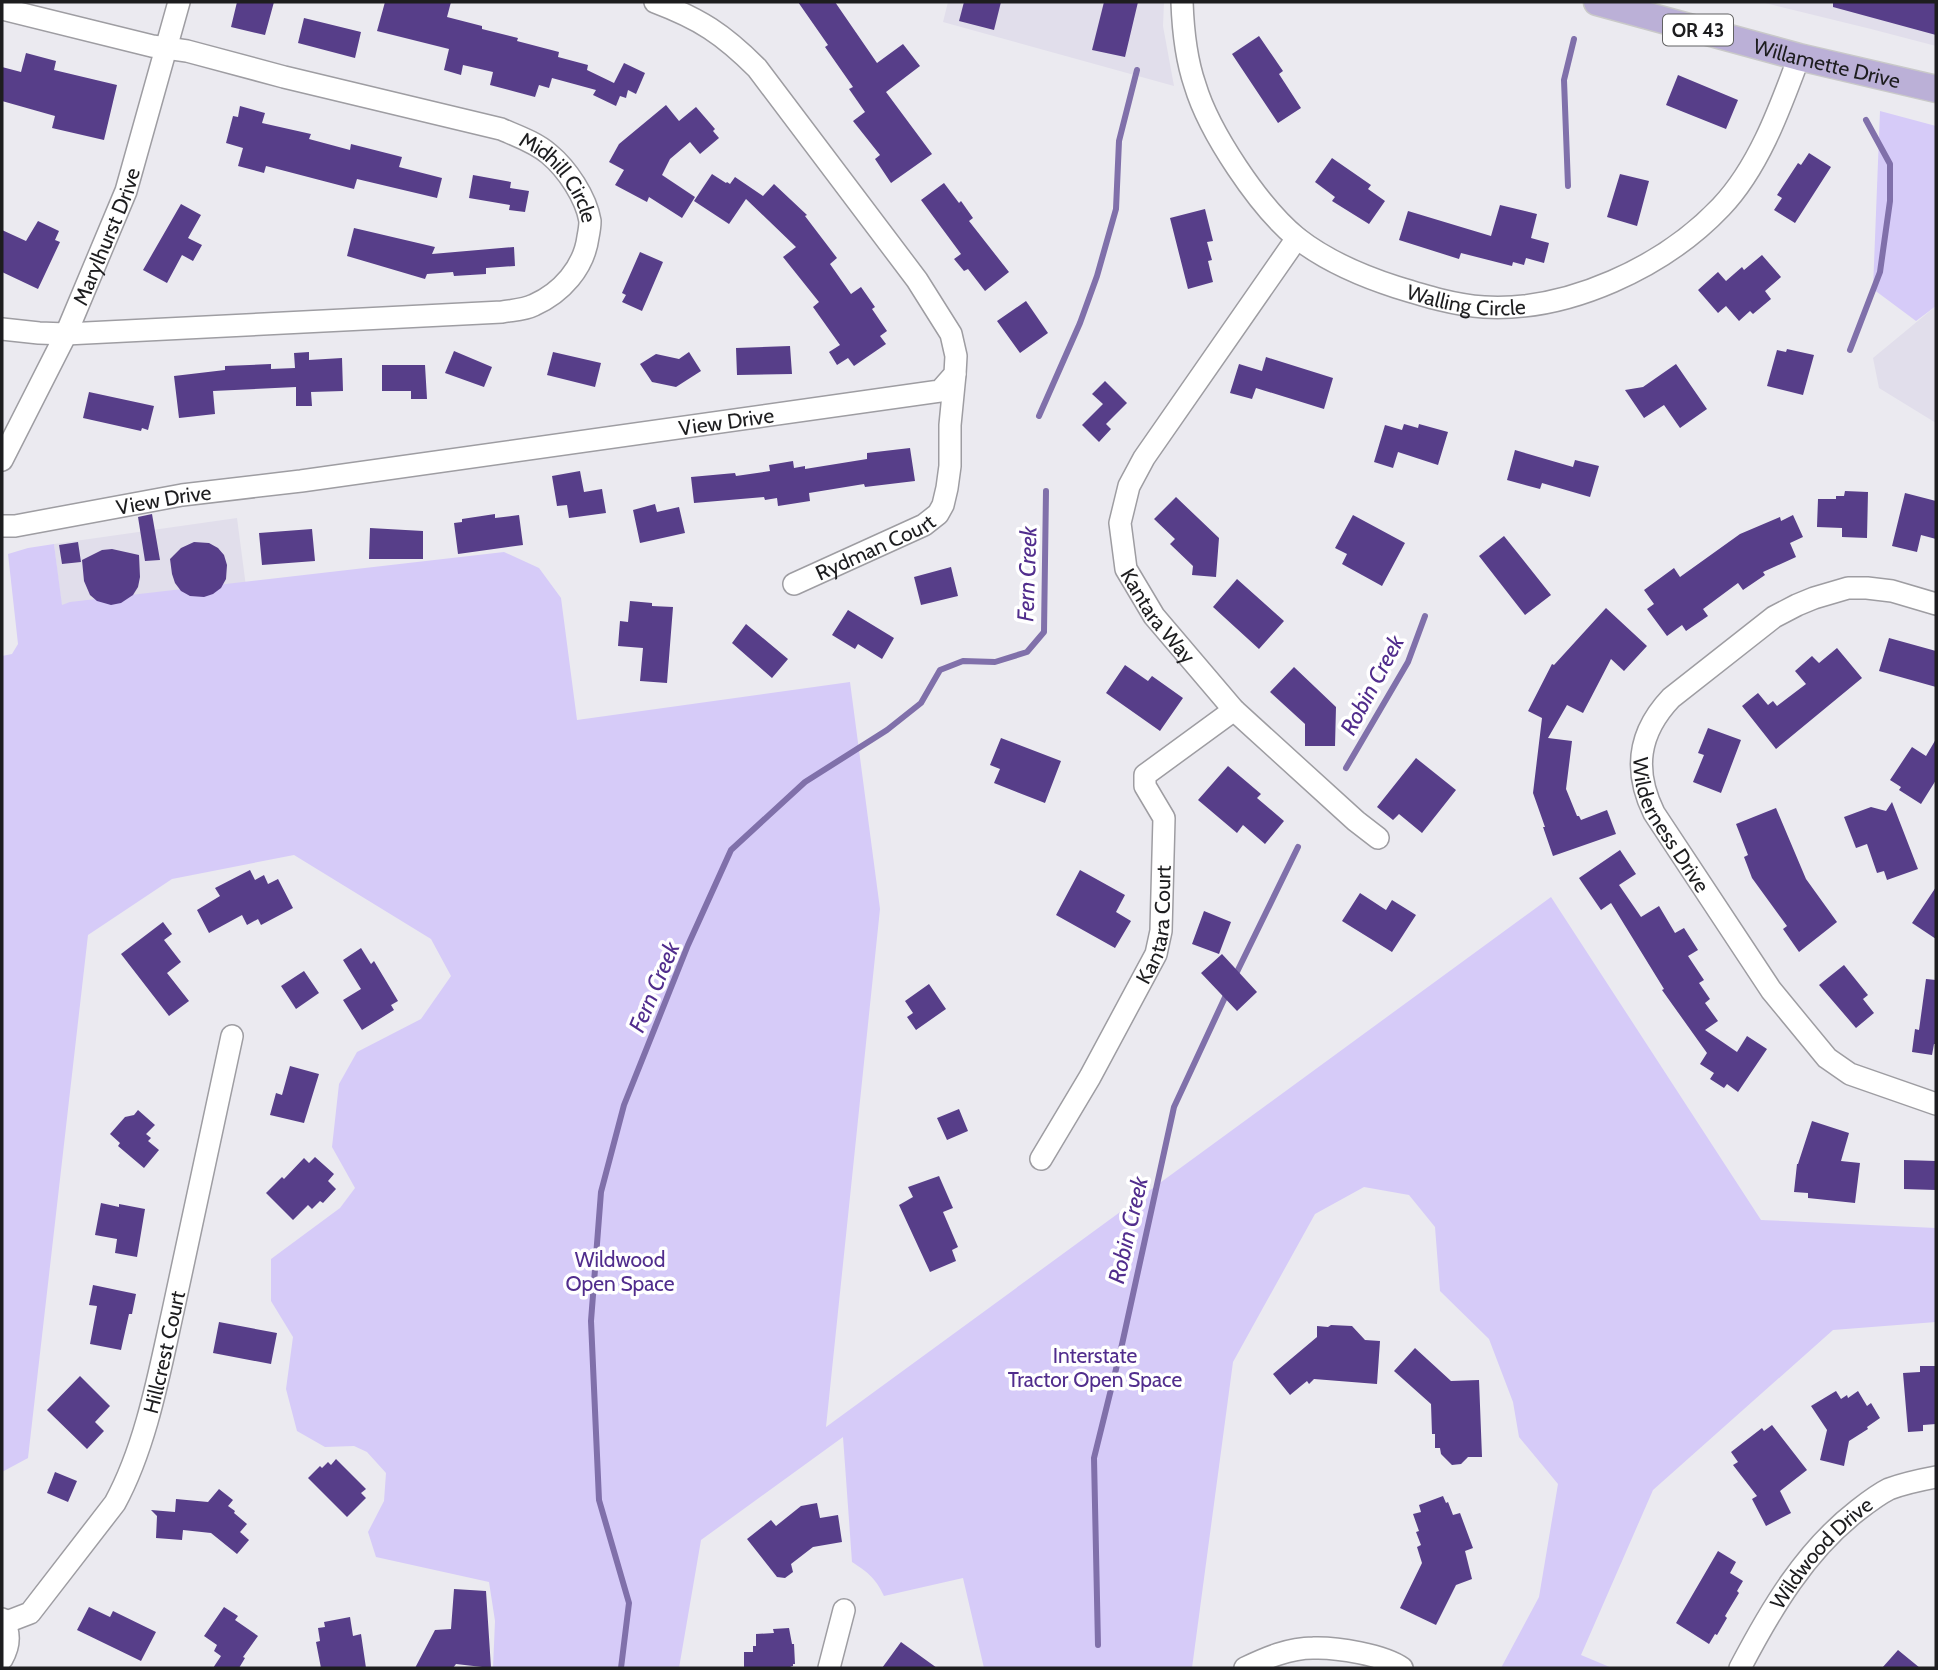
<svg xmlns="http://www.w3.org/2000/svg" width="1938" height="1670" font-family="Cabin,sans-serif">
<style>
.built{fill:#e1deeb}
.green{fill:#d6cbf8}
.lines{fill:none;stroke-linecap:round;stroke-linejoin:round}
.stream{stroke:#8070aa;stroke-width:6}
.building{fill:#573e89}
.minor-casing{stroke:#9e9da2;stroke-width:24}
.major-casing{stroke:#c9c9c9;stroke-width:29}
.minor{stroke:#fff;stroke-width:21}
.major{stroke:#bbb0d7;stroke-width:26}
.labels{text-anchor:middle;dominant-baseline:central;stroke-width:7;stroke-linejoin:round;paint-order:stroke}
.shield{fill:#fff;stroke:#616162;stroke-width:2}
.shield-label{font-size:19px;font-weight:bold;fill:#1d1d1f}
.street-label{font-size:21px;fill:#1d1d1f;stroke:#fff}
.park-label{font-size:21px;fill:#512d8d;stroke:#fff}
.water-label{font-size:23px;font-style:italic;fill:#512d8d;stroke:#fff}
</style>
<rect width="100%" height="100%" fill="#ebeaf0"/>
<!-- built -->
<path class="built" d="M948 2H1164L1163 26 1174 86 943 22Z
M1761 2H1936V46L1871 29Z
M1936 306V423L1879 388 1873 358Z
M237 518 253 640 69 666 54 544Z"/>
<!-- green -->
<path class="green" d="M1880 111 1936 126V306L1916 321 1873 289Z
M54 544 62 605 70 602 504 552 539 568 561 598 577 720 850 682 880 909 826 1427 1551 897 1761 1220 1936 1228V1322L1833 1330 1653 1490 1581 1655 1612 1668H1501L1539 1597 1558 1484 1519 1437 1513 1402 1489 1339 1440 1291 1435 1227 1409 1195 1364 1187 1315 1214 1233 1362 1192 1668H984L963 1578 884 1596C876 1579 869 1573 852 1562L843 1437 701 1540 679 1668H493L495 1621 489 1582 376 1557 368 1532 384 1501 386 1473 367 1452 354 1446 325 1447 297 1431 286 1389 293 1337 271 1301V1259L340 1208 355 1188 332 1147 339 1084 357 1052 421 1019 451 976 431 939 294 855 172 879 88 935 28 1458 2 1472V656L12 654 18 644 8 554 28 548Z"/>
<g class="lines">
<!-- stream -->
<path class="stream" d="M1568 186 1564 80 1574 39
M1850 350 1880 272 1890 201V164L1866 120
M1039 416 1080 323 1097 276 1116 209 1119 141 1137 70
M1346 768 1408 662 1425 616
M1235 976 1298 847
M1098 1645 1094 1458 1121 1349 1174 1107 1227 993
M621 1668 629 1603 599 1500 591 1321 601 1192 624 1105 688 945 731 850 805 782 887 730 921 703 940 670 963 661 995 662 1027 652 1044 632 1046 491"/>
</g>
<!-- building -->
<path class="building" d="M237 2H274L265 35 231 27Z
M385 2H451L447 17 482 26V29L518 38 517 41 559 52 558 57 588 65 587 70 614 83 624 63 645 73 636 94 628 90 626 98 620 96 616 106 593 95 596 90 552 78 549 88 539 85 535 97 490 85 493 72 463 65 461 75 444 70 449 49 377 31Z
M798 2H835L877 63 903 44 920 66 886 92 932 154 891 183 875 159 880 155 853 121 865 112 849 89 853 87 825 47 828 45Z
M964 2H1001L994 30 959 21Z
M1104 2H1138L1125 57 1092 50Z
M1833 2H1936V35L1833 7Z
M304 18 361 32 355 58 298 43Z
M1259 36 1283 71 1279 74 1301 108 1278 123 1232 54Z
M26 53 56 61 54 70 117 85 104 140 52 128 55 116 2 101V67L21 72Z
M1678 75 1738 100 1726 129 1666 105Z
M666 105 679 121 696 107 715 129 713 131 719 138 700 154 690 142 670 159 662 175 695 197 682 218 649 197 647 202 615 185 624 170 609 162 619 144Z
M240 106 265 113 262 123 311 134 309 139 350 150 351 144 402 157 399 167 442 178 437 198 357 179 354 189 266 166 264 173 238 166 243 148 226 143 233 116 238 117Z
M1809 153 1831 167 1795 223 1774 210 1782 198 1777 195 1798 163 1801 165Z
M1332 158 1371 185 1368 189 1385 201 1369 224 1332 201 1335 197 1315 182Z
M712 174 726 183 727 182 730 184 735 177 763 196 774 184 807 215 805 216 837 258 830 264 851 294 861 287 875 307 872 309 887 331 880 336 886 344 854 366 848 358 837 365 829 352 840 345 813 307 819 302 783 257 796 247 746 199 729 224 694 201Z
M1620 174 1649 181 1637 226 1607 217Z
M473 175 511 182 510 188 529 191 525 212 509 210 510 205 469 198Z
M944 183 959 203 961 201 973 218 969 221 1009 272 985 291 968 269 964 271 954 259 961 254 921 200Z
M181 204 201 215 188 238 202 245 193 261 182 255 167 283 143 270Z
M1500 205 1537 214 1531 238 1549 243 1544 263 1526 258 1524 265 1513 262 1512 266 1461 253 1459 259 1399 240 1408 211 1491 236Z
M1205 209 1213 241 1207 242 1212 260 1208 261 1213 282 1188 289 1170 218Z
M38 221 59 231 55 240 60 242 38 289 2 272V230L26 241Z
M354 228 435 247 432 254 514 247 515 266 486 268V274L454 276 453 272 427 274 425 279 347 256Z
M640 252 663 262 642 311 622 302 626 295 622 293Z
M1762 255 1781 277 1765 291 1771 299 1753 314 1750 311 1739 321 1726 306 1718 313 1698 290 1718 272 1726 281 1742 267 1744 270Z
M1026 301 1048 333 1020 353 997 321Z
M790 346 792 374 737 375 736 348Z
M1787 349 1814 355 1803 395 1767 386 1777 350 1786 352Z
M454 351 492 367 484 387 445 373Z
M309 352V360L342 358 343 391 311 392 312 406H296V387L213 391 215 414 179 418 174 376 225 370V366L271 364V369L295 368 294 353Z
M553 352 601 363 595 387 547 375Z
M689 352 701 371 676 387 652 382 640 364 656 354 679 359Z
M1266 357 1333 378 1324 409 1256 388 1252 399 1230 393 1239 364 1262 371Z
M1676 364 1707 409 1680 428 1664 405 1644 418 1625 390 1643 387Z
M382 365H425L427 399H411V391H382Z
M1105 381 1127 403 1106 424 1111 429 1099 442 1082 425 1103 404 1092 394Z
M89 392 154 406 148 430 142 428 141 431 83 418Z
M1404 424 1418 428 1419 424 1448 432 1438 465 1398 452 1393 468 1374 462 1385 425 1402 430Z
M910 448 915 481 865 487 864 484 809 493 810 501 778 506 777 498 765 500 764 497 694 503 691 477 735 473 736 476 770 471 769 465 793 461 794 468 805 466V469L867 459V453Z
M1515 450 1573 467 1575 460 1599 466 1590 497 1542 483 1540 489 1507 480Z
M580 471 584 492 602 489 606 513 569 518 567 505 557 506 552 476Z
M1845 491 1868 492 1867 538 1842 537V528L1817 527 1818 499H1836V496H1844Z
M1905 493 1936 501V539L1921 535 1917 552 1892 546Z
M1176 497 1219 538 1216 577 1192 575 1193 566 1170 544 1175 539 1154 519Z
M655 504 657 512 679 507 685 533 640 543 633 510Z
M152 514 160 560 145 561 138 517Z
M495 514V518L519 515 523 545 458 554 454 523 462 522V519Z
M1353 515 1405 543 1382 586 1342 564 1347 554 1335 548Z
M1793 515 1803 537 1790 543 1796 557 1763 572 1765 575 1743 590 1738 583 1703 609 1708 616 1686 631 1682 625 1667 636 1647 609 1654 604 1644 590 1674 568 1680 577 1740 534 1780 517 1781 521Z
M370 528 423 531V559H369Z
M312 529 315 561 262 565 259 533Z
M1504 536 1551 595 1525 615 1479 556Z
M78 542 81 562 62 564 59 545Z
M194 542 209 543 218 548 224 555 227 565 226 579 221 588 213 594 204 597 190 596 181 591 175 583 172 574 170 559 181 548Z
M112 549 139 555 140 577 138 587 133 595 121 603 111 605 97 601 90 595 84 581 82 560 102 550Z
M951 567 958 596 921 605 914 577Z
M1237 579 1284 621 1259 649 1213 607Z
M630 601 652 603V606L673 607 667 683 640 681 643 648 618 646 620 621 628 622Z
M1606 608 1647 646 1624 671 1611 659 1583 713 1567 705 1548 738 1572 741 1566 789 1577 816H1579L1581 820 1607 810 1616 834 1553 856 1543 827H1545L1533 793 1542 718 1528 711 1552 664 1554 665Z
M848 610 894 638 882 659 858 644 855 649 832 635Z
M746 624 788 659 772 678 732 643Z
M1889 638 1936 651V687L1879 671Z
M1837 648 1862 678 1776 749 1742 706 1758 693 1768 705 1773 701 1777 706 1806 684 1795 671 1812 656 1819 663Z
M1125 665 1148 681 1152 676 1183 698 1160 731 1106 693Z
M1294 667 1336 707 1335 746H1305V724L1270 692Z
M1708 728 1741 740 1721 793 1693 782 1704 755 1698 753Z
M1001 738 1061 761 1045 803 994 783 1000 769 990 765Z
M1936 739V780L1921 804 1899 790 1901 787 1890 780 1912 747 1926 756Z
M1416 758 1456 790 1422 833 1399 814 1393 820 1377 807Z
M1228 766 1261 794 1257 798 1284 821 1265 844 1243 825 1237 833 1198 800Z
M1892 802 1918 869 1887 880 1884 871 1877 873 1867 844 1856 848 1844 817 1871 807 1886 811Z
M1776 808 1806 879 1837 922 1799 952 1783 929 1787 926 1752 878 1744 857 1748 855 1736 824Z
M1620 850 1636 874 1619 885 1641 917 1659 906 1675 933 1684 928 1698 950 1688 956 1704 980 1699 983 1710 999 1705 1003 1718 1021 1705 1030 1737 1052 1747 1036 1767 1049 1738 1092 1727 1084 1724 1088 1710 1079 1714 1073 1700 1064 1707 1053 1662 990 1664 989 1611 903 1601 910 1579 878Z
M250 870 255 880 264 875 268 884 278 879 293 908 261 925 258 919 247 925 242 915 209 933 197 910 220 896 215 888Z
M1080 870 1125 895 1116 912 1131 921 1115 948 1056 915Z
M1936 887V939L1912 923Z
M1360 893 1386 910 1392 900 1416 915 1392 952 1342 921Z
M1204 911 1231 922 1219 954 1192 944Z
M163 922 172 934 164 940 181 962 167 973 189 1001 169 1016 121 954Z
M361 948 371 964 374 961 398 1001 391 1005 394 1010 362 1030 343 1000 361 989 343 960Z
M1222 954 1257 992 1237 1011 1201 973Z
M1844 965 1868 995 1863 999 1874 1013 1856 1028 1819 985Z
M304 971 319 993 296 1009 281 986Z
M1926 979 1936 980V1044H1934L1932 1055 1912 1052 1915 1029 1919 1030Z
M929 984 946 1009 916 1030 907 1017 913 1013 905 1001Z
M290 1066 319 1074 304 1123 270 1115 276 1093 282 1095Z
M959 1109 968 1131 947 1140 937 1118Z
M138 1110 155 1125 146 1134 151 1138 148 1141 159 1150 144 1168 118 1146 120 1143 110 1134 125 1117 134 1115Z
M1812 1121 1849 1133 1841 1161 1860 1163 1855 1203 1808 1198V1193L1794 1192 1797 1164H1798Z
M315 1157 334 1174 328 1181 336 1189 323 1203 320 1201 312 1209 308 1205 293 1220 266 1193 282 1177 284 1179 304 1158 309 1163Z
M1904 1160 1936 1161V1190L1904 1189Z
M939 1176 953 1208 943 1212 958 1247 952 1250 956 1261 930 1272 899 1205 913 1197 908 1187Z
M101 1203 119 1207V1204L145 1209 137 1257 115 1253 117 1239 95 1235Z
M93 1285 136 1294 132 1314H129L121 1350 90 1344 97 1306 89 1305Z
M219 1322 277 1333 271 1364 213 1353Z
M1331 1325 1352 1326 1365 1340 1380 1341 1377 1384 1314 1379 1309 1384 1307 1381 1290 1395 1273 1374 1317 1337V1326L1328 1327Z
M1415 1348 1451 1381 1479 1380 1482 1457H1468L1461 1464 1452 1465 1441 1454 1440 1448H1435V1434H1432L1431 1404 1394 1371Z
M1920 1366H1936V1424L1923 1425V1431L1908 1432 1903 1373 1920 1372Z
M80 1376 110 1406 95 1422 104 1431 87 1449 47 1410Z
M1836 1391 1841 1399 1847 1395 1848 1398 1858 1391 1867 1406 1871 1403 1880 1418 1867 1427 1868 1429 1849 1441 1844 1466 1820 1460 1827 1430 1811 1406Z
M1772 1425 1807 1470 1780 1491 1791 1513 1766 1526 1752 1499 1757 1496 1733 1465 1738 1462 1731 1452 1762 1428 1764 1431Z
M336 1459 366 1489 361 1493 366 1498 347 1517 308 1478 320 1466 322 1468 328 1462 331 1465Z
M55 1472 77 1481 68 1502 47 1493Z
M219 1489 233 1500 228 1506 235 1511 234 1513 247 1524 240 1532 249 1540 237 1554 211 1533 183 1530 182 1540 156 1538 157 1516 151 1510 175 1512 176 1499 208 1502Z
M1443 1496 1446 1503 1448 1502 1453 1515 1460 1513 1473 1548 1465 1551 1472 1579 1456 1585 1436 1625 1400 1608 1422 1563 1417 1547 1421 1545 1416 1532 1419 1531 1413 1514 1421 1512 1419 1505Z
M817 1503 820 1518 838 1515 842 1542 813 1547 791 1564 793 1572 785 1578 777 1577 747 1539 771 1520 776 1526 801 1506Z
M1718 1551 1736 1562 1730 1573 1743 1581 1737 1591 1739 1593 1725 1616 1727 1618 1717 1635 1715 1634 1709 1644 1676 1623Z
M454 1589 486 1591 491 1668 456 1664 453 1668H415L435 1630 451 1629Z
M89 1607 110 1617 113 1611 156 1632 141 1661 77 1630Z
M224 1607 238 1616 235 1620 258 1636 243 1657 245 1658 239 1668H213L221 1656 214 1651 217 1645 204 1636Z
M350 1617 353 1636 361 1634 366 1668H321L316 1642 320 1641 318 1628 325 1627 324 1622Z
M789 1628 792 1644H794L795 1664H793V1666L787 1668H744V1652H753V1646H756V1634L774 1633 773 1629Z
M901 1642 937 1668H882Z
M1898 1650 1920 1668H1882Z"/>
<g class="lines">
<!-- minor casing -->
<g class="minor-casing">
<g id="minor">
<path id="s1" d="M1182 2C1183 30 1186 59 1195 85 1209 132 1259 207 1297 238 1325 260 1362 276 1396 287 1425 296 1454 305 1484 307 1568 312 1664 267 1721 207 1759 167 1780 108 1799 57"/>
<path id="s2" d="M2 9 152 46 187 51 284 77 501 129C517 136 535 142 549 154 567 169 586 197 590 221 590 226 589 232 588 237 584 268 561 293 534 305 524 310 512 310 502 312L66 334 39 333 2 329"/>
<path id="s3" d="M1297 238 1144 458 1129 486 1120 523 1126 569 1154 616 1234 710 1356 821 1378 838"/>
<path id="s4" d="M2 460 66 334 126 191 179 2"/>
<path id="s5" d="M2 526H15L182 495 301 481 940 391 955 374 956 356 951 334 917 280 757 68C723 34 700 19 655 2"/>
<path id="s6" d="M794 584 924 525 938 514 943 505 947 488 950 466V425L955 374"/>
<path id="s7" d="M1936 604 1892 591 1867 588H1848L1814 598 1797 605 1774 617 1671 698C1638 733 1633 770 1654 813L1771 990 1827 1058 1850 1074 1936 1104"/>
<path id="s8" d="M1041 1159 1090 1077 1156 954 1161 931 1164 818 1145 786V775L1234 710"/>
<path d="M2 1619C11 1633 10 1645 2 1659"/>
<path id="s9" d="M4 1623 30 1613 115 1503C146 1446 159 1374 173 1311 193 1219 212 1127 232 1036"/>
<path d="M829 1668 844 1610"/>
<path d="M1245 1668C1266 1658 1289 1648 1313 1648 1336 1647 1384 1655 1402 1668"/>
<path id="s10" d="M1740 1668C1771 1609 1805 1551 1858 1510 1867 1503 1879 1494 1889 1489 1905 1483 1920 1480 1936 1477"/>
</g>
</g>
<!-- major casing -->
<g class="major-casing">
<g id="major">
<path id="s11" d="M1597 2 1799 57 1936 89"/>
</g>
</g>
<!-- minor -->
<use href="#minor" class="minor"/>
<!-- major -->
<use href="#major" class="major"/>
</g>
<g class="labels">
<!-- shield labels -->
<rect class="shield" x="1663" y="14.5" width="70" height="31" rx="5"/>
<g class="shield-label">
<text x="1698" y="30">OR 43</text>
</g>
<!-- street labels -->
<g class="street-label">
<text stroke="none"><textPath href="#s11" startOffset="238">Willamette Drive</textPath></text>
<text stroke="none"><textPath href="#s2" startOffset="592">Midhill Circle</textPath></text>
<text stroke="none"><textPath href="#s4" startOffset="247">Marylhurst Drive</textPath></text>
<text stroke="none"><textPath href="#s1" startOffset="453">Walling Circle</textPath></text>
<text stroke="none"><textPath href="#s5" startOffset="732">View Drive</textPath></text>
<text stroke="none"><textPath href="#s5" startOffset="164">View Drive</textPath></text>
<text stroke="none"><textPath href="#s6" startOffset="89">Rydman Court</textPath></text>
<text stroke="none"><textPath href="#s3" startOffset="441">Kantara Way</textPath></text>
<text stroke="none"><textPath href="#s7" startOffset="443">Wilderness Drive</textPath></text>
<text stroke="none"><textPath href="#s8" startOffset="264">Kantara Court</textPath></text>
<text stroke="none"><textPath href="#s9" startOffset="326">Hillcrest Court</textPath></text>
<text stroke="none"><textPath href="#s10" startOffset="142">Wildwood Drive</textPath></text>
</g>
<!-- park labels -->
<g class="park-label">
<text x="620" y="1259">Wildwood<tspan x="620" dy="24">Open Space</tspan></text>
<text x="1095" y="1355">Interstate<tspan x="1095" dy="24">Tractor Open Space</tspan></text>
</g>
<!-- water labels -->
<g class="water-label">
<text transform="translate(1027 574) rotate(-88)">Fern Creek</text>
<text transform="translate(1372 685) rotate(-62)">Robin Creek</text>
<text transform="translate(654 987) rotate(-67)">Fern Creek</text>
<text transform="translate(1128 1230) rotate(-77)">Robin Creek</text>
</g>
</g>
<!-- border -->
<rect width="1938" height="1670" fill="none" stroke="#1d1d1f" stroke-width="7"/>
</svg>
